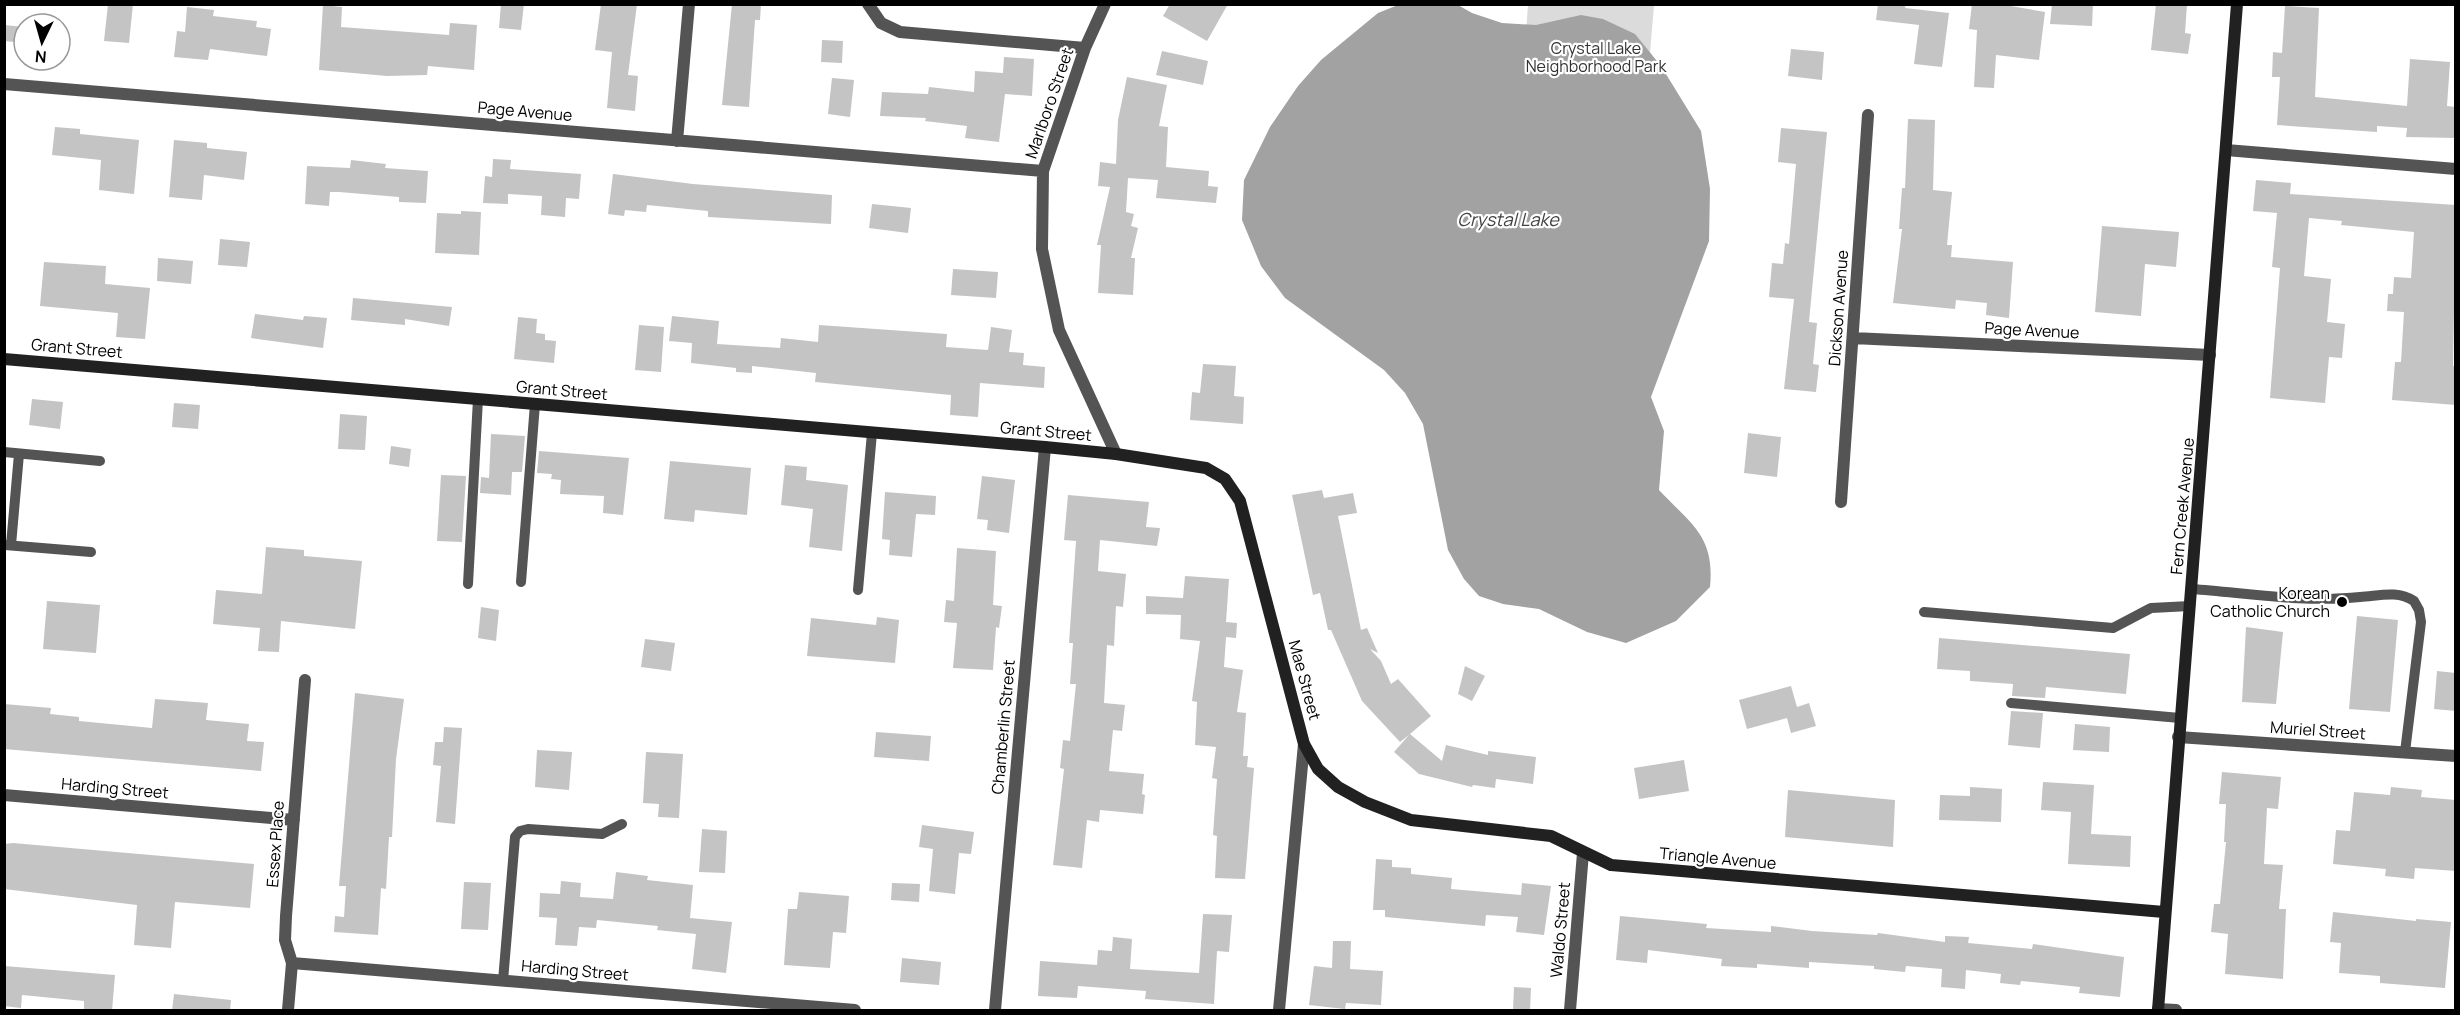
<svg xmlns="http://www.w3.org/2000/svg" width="2460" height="1015" font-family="Manrope,sans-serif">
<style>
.green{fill:#dbdbdb}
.water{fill:#a2a2a2}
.building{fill:#c4c4c4}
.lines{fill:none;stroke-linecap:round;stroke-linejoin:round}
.lane{stroke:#545454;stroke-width:10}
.street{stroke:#545454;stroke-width:12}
.secondary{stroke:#212121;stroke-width:12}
.poi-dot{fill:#000;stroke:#fff;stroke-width:2}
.labels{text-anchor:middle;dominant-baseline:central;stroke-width:4.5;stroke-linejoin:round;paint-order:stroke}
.park-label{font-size:16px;fill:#323232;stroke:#fff}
.street-label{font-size:16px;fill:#000;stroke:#fff}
.poi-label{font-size:16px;fill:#000;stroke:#fff;text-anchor:end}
.water-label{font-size:18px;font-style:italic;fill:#434343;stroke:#fff}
</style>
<rect width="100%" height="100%" fill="#fff"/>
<!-- green -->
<path class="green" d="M1528 5H1654L1642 150 1523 75Z"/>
<!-- water -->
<path class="water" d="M1398 5H1458L1472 13 1502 23 1536 25 1581 15 1603 19 1635 34 1661 66 1701 131 1710 189 1709 241 1651 397 1664 431 1659 490C1691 524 1715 536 1710 587L1676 621 1626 643 1587 632 1539 609 1503 604 1479 596 1464 579 1448 550 1423 424 1405 393 1384 370 1285 298 1261 266 1242 220 1244 180 1270 127 1298 86 1321 60 1378 13Z"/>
<!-- building -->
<path class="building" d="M108 4H133L129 43 104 41Z
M501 4H524L521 30 499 28Z
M601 4H637L628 75 638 76 635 111 607 108 612 52 595 50Z
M732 4H761L760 20H755L749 107 722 105Z
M1170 4H1228L1207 41 1163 16Z
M1878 4H1906L1905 8 1949 13 1942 67 1914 64 1919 25 1876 20Z
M1972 4H1999L2045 12 2039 60 1996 55 1994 88 1974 87 1977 30 1969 29Z
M2052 4H2093L2092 26 2050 24Z
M2156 4H2187L2185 33 2191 34 2188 54 2151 50Z
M323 5 342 7 341 27 449 35 450 23 477 25 474 70 428 66 427 75 387 76 319 70Z
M2285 6 2319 8 2315 97 2407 106 2410 59 2450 62 2447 106 2456 107V138L2406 137 2407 128 2377 126V132L2277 125 2280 77H2272L2273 52 2282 53Z
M187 7 214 10 213 16 257 21 256 27 271 29 267 56 210 49 208 60 174 57 177 31 185 32Z
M4 25 24 27V43L4 41Z
M822 40 843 41 842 63 821 62Z
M1791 49 1824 52 1822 80 1788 76Z
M1162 51 1208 61 1203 85 1156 75Z
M1004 57 1034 59 1032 96 1005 94 999 142 965 138 967 126 925 121 926 118 880 116 882 92 928 94 929 87 974 92 975 71 1003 73Z
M1127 77 1167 85 1159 126 1168 127 1166 167 1209 171 1208 186 1218 187 1216 203 1156 198 1158 180 1128 178 1126 212 1134 214 1131 226 1138 228 1131 258H1135L1133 295 1098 293 1101 245H1097L1110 187 1098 186 1100 162 1116 164 1118 120Z
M832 78 854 80 850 117 828 114Z
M1908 119 1935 120 1933 190 1952 192 1947 245H1952L1951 257 2013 262 2009 318 1986 315 1987 303 1956 300 1955 309 1893 303 1902 229H1899L1902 188H1905Z
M55 127 80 129V134L139 140 134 194 99 190 101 160 52 155Z
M1781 128 1827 132 1809 322 1817 323 1813 364 1819 365 1816 392 1784 389 1794 299 1769 297 1772 263 1783 264 1785 243 1789 244 1796 164 1778 162Z
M174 140 207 143V148L247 152 244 180 204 175 202 200 169 197Z
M493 159 511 160 510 169 581 174 579 199 566 198 565 217 541 215 542 196 508 194V204L483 203 485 176 492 177Z
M351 160 386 164 385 168 428 171 426 203 399 202V197L339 192H330L329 206 305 204 307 166 350 168Z
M613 174 693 184 832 195 831 224 708 217V211L647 205 646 212 625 210 624 216 608 214Z
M2256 180 2291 183 2290 194 2456 205 2453 366H2456V405L2392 400 2395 362H2401L2404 312 2387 311 2388 294H2393L2394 277 2411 278 2414 232 2341 225 2342 221 2309 218 2304 276 2331 279 2327 322 2345 324 2342 358 2329 357 2325 403 2270 398 2280 268 2272 267 2277 213 2253 211Z
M872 204 911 208 908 233 869 228Z
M461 211 481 212 479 255 435 253 437 213 461 214Z
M2102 226 2179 232 2176 267 2145 264 2141 316 2095 312Z
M220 239 250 242 247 267 218 265Z
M158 258 193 261 191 284 157 281Z
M44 262 106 266 105 284 150 288 145 339 116 337 118 313 40 306Z
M953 269 998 272 996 298 951 295Z
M353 298 452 307 449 326 405 319V325L351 320Z
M255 314 303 320 304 316 327 318 323 348 251 338Z
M672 316 719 321 717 344 780 348 781 338 818 342 819 325 947 334 946 347 988 350 991 327 1012 330 1009 352 1024 353 1023 365 1045 367 1044 388 980 383 978 417 950 415 951 395 815 382 816 373 752 366V373L736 372V368L691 363 692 343 669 341Z
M518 317 537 319 536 333 545 334V340L556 341 554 363 514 359Z
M639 325 664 327 661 372 635 370Z
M1203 364 1236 366 1234 396 1244 397 1243 424 1190 420 1192 392 1200 393Z
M32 399 63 402 60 429 29 425Z
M174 403 200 405 198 429 172 427Z
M340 414 367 416 365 450 338 449Z
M1748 433 1781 437 1777 477 1744 473Z
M491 434 525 436 522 472H512L511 495 480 493 481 477 489 478Z
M391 446 411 449 409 467 389 464Z
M539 451 629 458 623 515 603 513 604 496 560 494 561 480 551 479 552 474 537 473Z
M670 461 751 468 747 515 695 510 694 522 664 519Z
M785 465 807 467 806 480 848 485 842 551 809 547 813 509 781 505Z
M441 475 466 476 462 542 437 541Z
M982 476 1015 480 1009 533 987 530 988 520 977 519Z
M1322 490 1324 498 1353 493 1357 513 1338 516 1361 630 1367 628 1378 653 1370 649 1381 661 1391 684 1398 679 1431 716 1410 734 1442 761 1446 745 1488 755V751L1536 757 1533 784 1496 779 1495 788 1473 785 1472 787 1419 774 1394 752 1409 735 1400 742 1362 701 1331 630H1328L1320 593 1313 595 1292 495Z
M885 492 936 496 935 515 916 514 912 557 889 555 890 540 882 539Z
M1068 495 1149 502 1146 527 1160 528 1157 546 1100 540 1098 571 1126 574 1123 607 1116 606 1114 646 1107 645 1104 703 1125 705 1122 731 1113 730 1109 771 1144 774 1142 794 1145 795 1143 814 1100 810 1099 822 1087 820 1082 868 1053 865 1064 769 1060 768 1063 740 1070 741 1076 684H1070L1073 643H1069L1076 541 1064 540Z
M266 547 304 550V556L362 561 355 629 281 621 279 652 258 651 260 628 213 624 216 590 262 594Z
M957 548 996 551 993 605 1002 606 999 628 996 627 993 670 953 668 957 623 944 622 946 600 954 601Z
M1185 576 1229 579 1226 622 1237 623 1236 638 1226 637 1224 667 1243 670 1237 712 1246 713 1243 756H1248L1247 767 1254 768 1245 879 1215 878 1217 836 1213 835 1217 779 1212 778 1216 747 1195 745 1197 702 1192 701 1200 641 1180 639 1181 615 1146 614V596L1183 598Z
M47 601 100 605 96 653 43 649Z
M481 607 499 610 496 641 478 638Z
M2357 616 2398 620 2390 712 2349 709Z
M877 617 899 620 895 663 807 656 811 618 876 625Z
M2246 627 2283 632 2276 704 2242 702Z
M1939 638 2130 654 2126 694 2046 687 2045 698 2012 696 2013 684 1970 681V671L1937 669Z
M645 639 675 643 671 671 641 667Z
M1465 666 1485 676 1472 701 1458 694Z
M2437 671 2456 673V711L2434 709Z
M1791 686 1797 707 1809 703 1816 726 1791 733 1787 718 1747 729 1739 700Z
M355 693 404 699 396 759 392 837H389L386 889 381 888 378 935 334 932 335 916 344 917 346 886H339Z
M155 699 208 703 206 720 249 724 247 741 264 742 261 771 4 749V704L51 708 50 714 79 717V721L152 728Z
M2011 711 2043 713 2040 748 2008 745Z
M2075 724 2110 727 2109 752 2073 750Z
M444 727 462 728 455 824 436 822 441 766 433 765 435 742H443Z
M876 732 931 736 929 761 874 757Z
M537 750 572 752 569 790 535 787Z
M646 752 683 754 679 818 658 817 659 804 643 803Z
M1684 760 1689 791 1639 799 1634 768Z
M2222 772 2281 777 2278 809 2267 808 2264 864 2283 865 2279 909H2286L2283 979 2225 974 2228 934 2211 932 2214 904H2220L2226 842H2224L2226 804H2219Z
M2043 782 2094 785 2091 834 2131 836 2130 867 2068 864 2071 812 2041 810Z
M1970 787 2002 789 2001 822 1939 820 1940 795 1970 796Z
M2391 787 2422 790 2421 797 2456 800V871L2415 868 2414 879 2385 876 2386 869 2333 864 2336 830 2350 831 2354 792 2390 795Z
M1788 790 1895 800 1893 847 1785 837Z
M922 825 974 832 971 854 959 853 955 894 929 891 933 849 919 847Z
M702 829 727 831 725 873 699 872Z
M13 843 254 864 250 908 175 902 171 948 134 945 137 905 4 889V844Z
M1376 859 1392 860V867L1411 868V874L1452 878 1451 889 1521 895 1522 883 1551 886 1544 935 1516 932 1518 917 1486 915 1485 926 1385 917V910H1373Z
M616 872 648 876 647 880 693 885 690 918 732 922 726 973 692 969 696 934 657 930 658 926 597 920 596 928 579 927 577 946 555 945 557 918 539 917 540 893 560 894 561 881 581 883 580 897 613 899Z
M464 882 491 883 488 930 461 929Z
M892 883 920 884 919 902 891 900Z
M799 892 849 896 846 933 833 932 830 968 784 965 788 909H797Z
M2333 912 2416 921V919L2451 922 2445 988 2380 983V976L2339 973 2341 943 2330 942Z
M1203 914 1232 915 1229 952 1217 951 1214 1004 1145 999 1146 991 1078 986 1077 998 1038 996 1040 961 1097 965 1098 950 1112 951 1113 937 1132 939 1130 969 1199 973Z
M1620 916 1707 924 1706 928 1771 932V926L1812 931 1877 935 1878 933 1945 942V936L1969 937 1968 943 2032 949 2033 944 2124 957 2120 997 2079 993 2080 987 2021 981 2020 985 2000 983 2001 974 1966 970 1965 989 1941 987 1942 969 1906 966 1905 972 1874 969V966L1809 962V968L1757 964V968L1721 966 1722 959 1648 950 1647 963 1616 960Z
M1333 941H1351L1350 969 1383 971 1381 1005 1346 1003 1345 1009 1309 1005 1314 966 1332 968Z
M902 958 941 962 939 985 900 982Z
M4 966 115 975 112 1011H84V1001L22 995 21 1008 4 1006Z
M1514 987 1531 988 1530 1011H1513Z
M174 994 231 1000 230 1011H172Z"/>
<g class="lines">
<!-- lane -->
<path class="lane" d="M4 452 100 461
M5 545 91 552
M11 545 19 454
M521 582 535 404
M468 584 478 399
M2192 589C2247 593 2304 603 2360 597 2379 596 2397 590 2414 601L2419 610 2421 622 2405 752
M858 590 872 433
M1924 612 2113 628 2151 608 2190 606
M2011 703 2180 718
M503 981 515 837 520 831 528 829 602 834 622 824"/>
<!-- street -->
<path class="street" d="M868 4 881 23 900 32 1085 48
M1105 4 1085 48 1043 171 1042 249 1059 330 1116 454
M4 84 1043 171
M677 141 689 4
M2226 150 2456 169
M1853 338 2210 355
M1841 502 1868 115
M2178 737 2456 756
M4 795 294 820
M292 963 855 1010
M2158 1009 2176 1010
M288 1010 292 963 285 940 286 916 305 680
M995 1010 1045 447
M1279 1010 1304 744
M1570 1010 1583 853"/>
<!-- secondary -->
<path class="secondary" d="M4 359 1045 447 1116 454 1206 468 1225 479 1240 501 1304 744 1318 769 1338 787 1365 802 1411 820 1551 836 1611 865 2164 912
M2158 1010 2237 4"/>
</g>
<!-- markers -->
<circle class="poi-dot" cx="2342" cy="602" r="6"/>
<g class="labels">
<!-- park labels -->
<g class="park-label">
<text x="1596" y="48">Crystal Lake<tspan x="1596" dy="18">Neighborhood Park</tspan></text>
</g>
<!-- street labels -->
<g class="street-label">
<text transform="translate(1049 103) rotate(-71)">Marlboro Street</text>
<text transform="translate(525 111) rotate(5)">Page Avenue</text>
<text transform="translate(1838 308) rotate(-86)">Dickson Avenue</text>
<text transform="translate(2032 330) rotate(3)">Page Avenue</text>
<text transform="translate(77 348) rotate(5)">Grant Street</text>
<text transform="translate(562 390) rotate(5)">Grant Street</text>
<text transform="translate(1046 431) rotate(5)">Grant Street</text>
<text transform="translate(2182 506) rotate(-85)">Fern Creek Avenue</text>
<text transform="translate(1305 680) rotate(75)">Mae Street</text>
<text transform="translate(1003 727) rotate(-85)">Chamberlin Street</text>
<text transform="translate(2318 730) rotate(4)">Muriel Street</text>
<text transform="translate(115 788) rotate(5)">Harding Street</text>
<text transform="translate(275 844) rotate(-86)">Essex Place</text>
<text transform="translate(1718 858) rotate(5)">Triangle Avenue</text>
<text transform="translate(1560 930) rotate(-85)">Waldo Street</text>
<text transform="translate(575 970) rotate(5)">Harding Street</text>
</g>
<!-- poi labels -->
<g class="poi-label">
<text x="2330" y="593">Korean<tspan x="2330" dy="18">Catholic Church</tspan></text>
</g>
<!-- water labels -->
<g class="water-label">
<text x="1508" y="219">Crystal Lake</text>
</g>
</g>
<!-- border -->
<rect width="2460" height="1015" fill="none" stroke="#000000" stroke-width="12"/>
<!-- north arrow -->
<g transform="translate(42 42) rotate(185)"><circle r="28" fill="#ffffff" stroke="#999999" stroke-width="1.5"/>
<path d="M0-4.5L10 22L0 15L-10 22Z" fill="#000000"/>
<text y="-9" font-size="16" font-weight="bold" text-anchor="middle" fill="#000000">N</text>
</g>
</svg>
